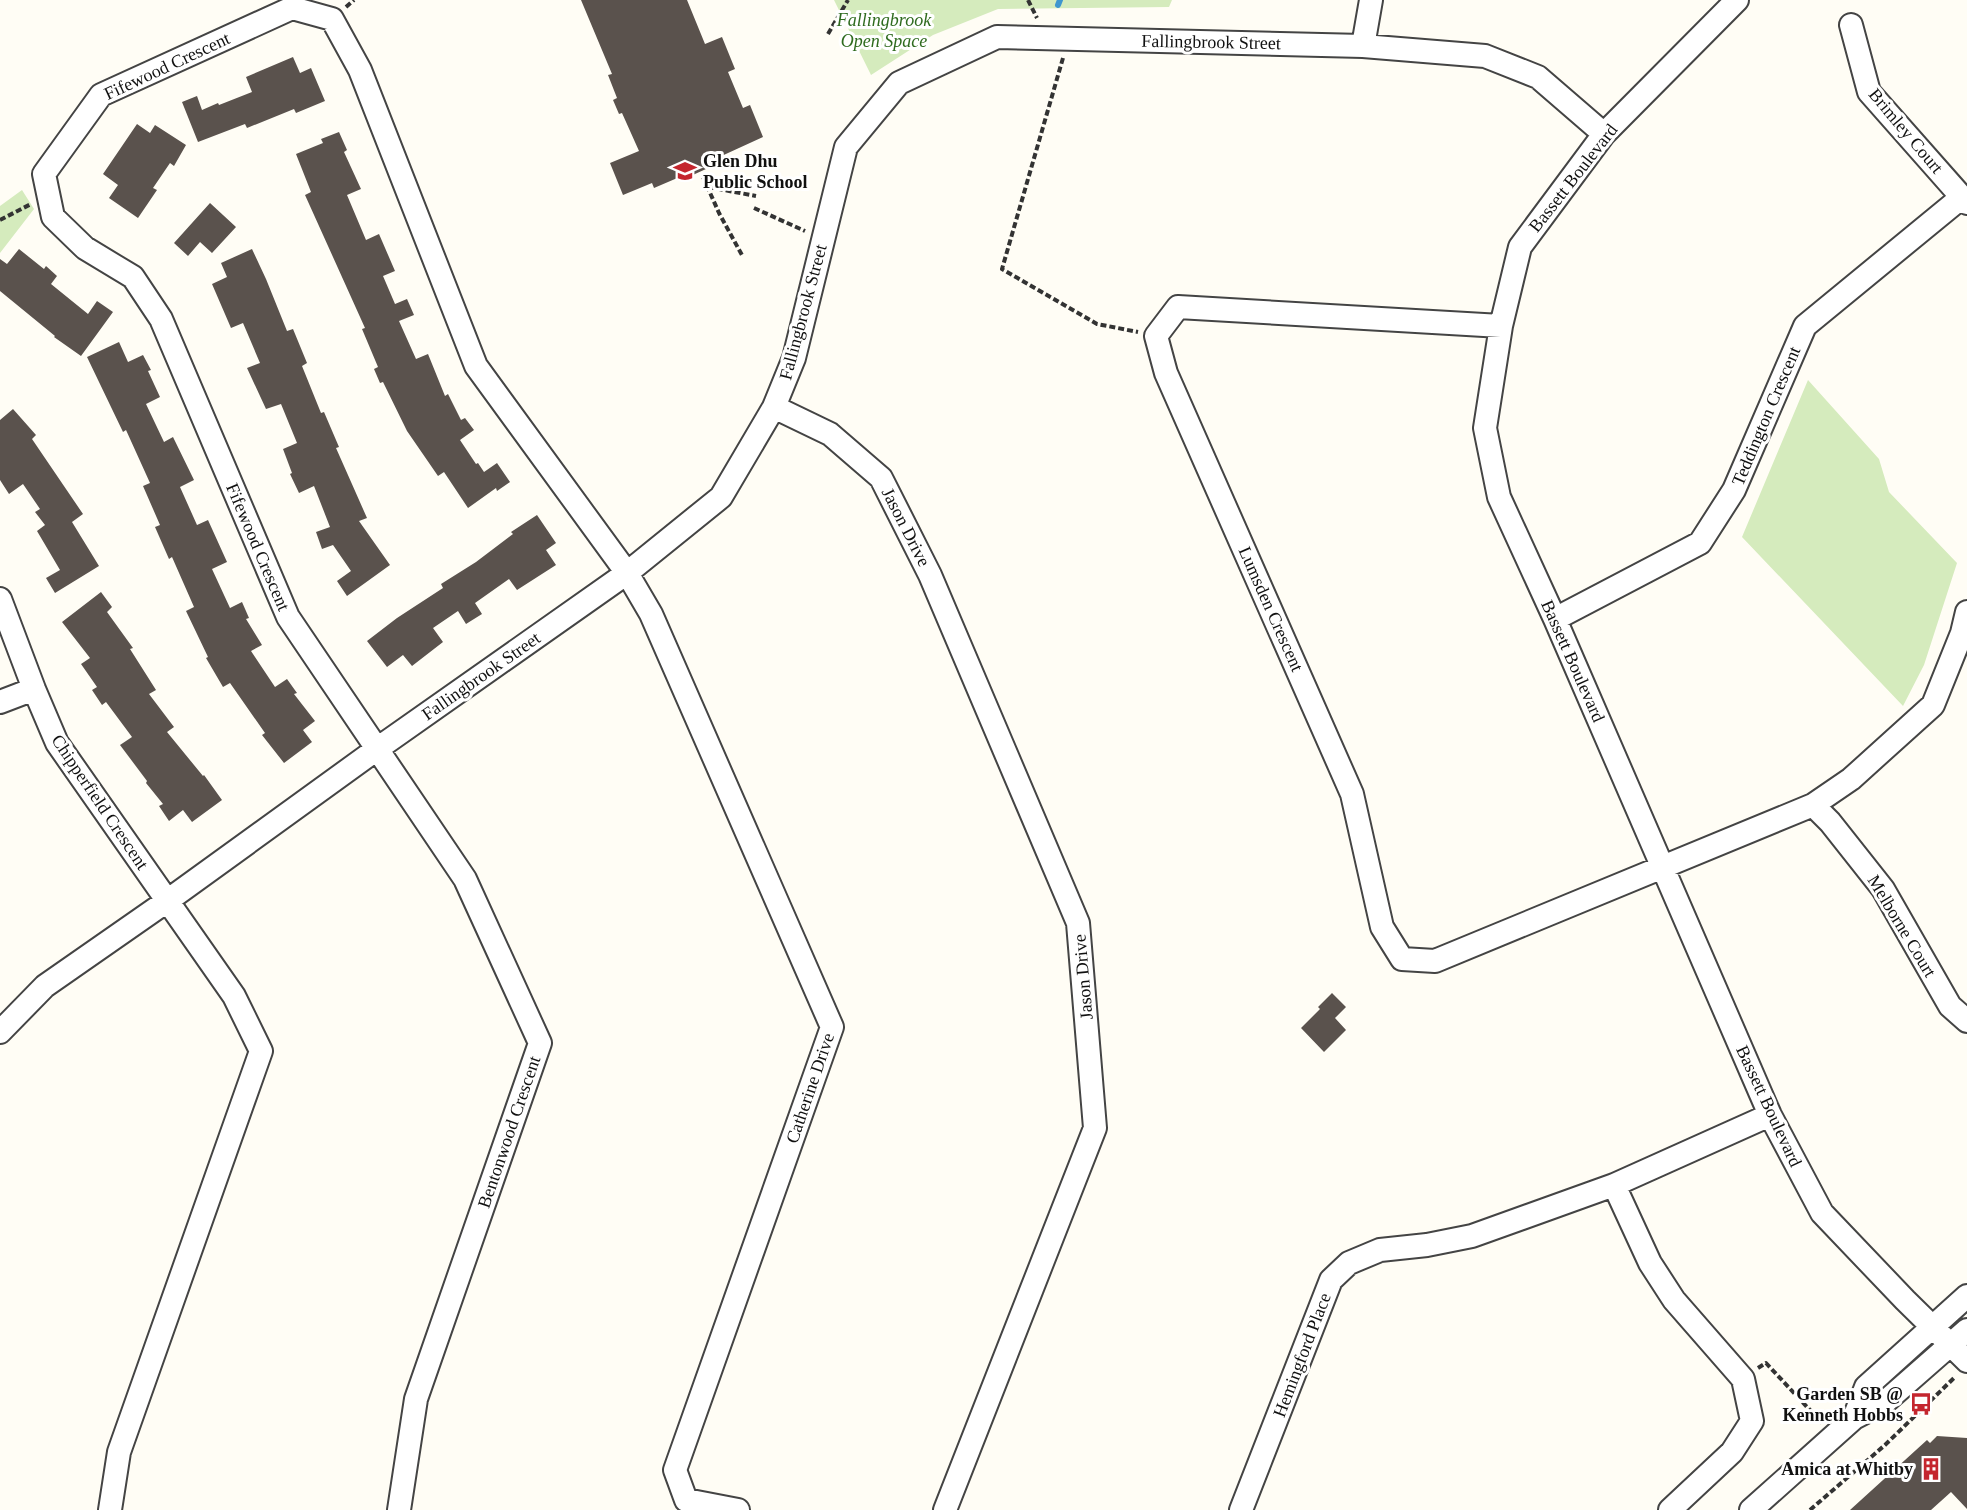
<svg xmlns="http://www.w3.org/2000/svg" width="1967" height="1510" font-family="'Times New Roman',serif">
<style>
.green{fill:#d5ebbd}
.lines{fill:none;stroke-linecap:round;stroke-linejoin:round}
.stream{stroke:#3f96cf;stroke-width:6}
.building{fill:#5a524d}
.minor-casing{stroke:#444;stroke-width:26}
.path{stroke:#333;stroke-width:4;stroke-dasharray:6 3;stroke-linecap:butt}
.minor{stroke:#fff;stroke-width:22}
.labels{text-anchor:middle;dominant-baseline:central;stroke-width:6;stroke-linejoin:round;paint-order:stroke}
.park-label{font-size:18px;font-style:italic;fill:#2f6b1f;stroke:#fff}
.street-label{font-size:18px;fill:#111;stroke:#fff}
.poi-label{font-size:18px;font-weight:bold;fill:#111;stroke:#fff;text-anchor:end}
</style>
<rect width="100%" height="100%" fill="#fffdf5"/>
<!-- green -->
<path class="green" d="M834 0H1172L1169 7 998 9 933 35 871 75Z
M22 190 34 209 0 253V206Z
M1808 380 1879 459 1889 492 1957 563 1924 665 1903 706 1742 537Z"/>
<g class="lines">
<!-- stream -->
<path class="stream" d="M1058 5 1060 0"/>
</g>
<!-- building -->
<path class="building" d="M581 0H687L705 44 722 37 735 69 728 72 743 108 750 105 763 137 704 164 706 169 684 179 682 176 654 188 652 183 623 195 610 163 639 151 622 113 619 114 613 100 617 98 608 75 612 74Z
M293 57 300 73 311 68 325 101 296 113 294 109 247 128 245 124 198 142 182 102 197 96 202 110 218 103 219 105 252 92 246 77Z
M137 124 150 133 155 125 186 145 174 166 170 163 153 188 157 190 138 218 109 198 118 185 103 174Z
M339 132 347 150 344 152 361 189 347 195 366 240 379 234 395 271 383 276 395 304 407 299 414 315 399 321 416 359 428 354 445 396 448 394 461 420 465 418 474 430 460 440 476 464 478 463 484 472 497 463 510 482 497 491 496 488 468 508 444 472 438 476 407 431 383 382 380 383 374 369 378 367 362 329 365 328 305 195 311 192 296 154 323 143 321 139Z
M210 203 236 227 212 253 200 242 188 256 174 243Z
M19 249 44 269 46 266 57 276 51 284 88 314 97 301 113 312 81 356 54 337 55 336 0 291V259L7 264Z
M252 249 266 279 287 331 293 329 307 363 302 366 321 413 324 412 339 447 336 448 367 518 359 521 390 565 347 596 337 581 351 571 333 545 322 549 316 532 330 527 314 486 299 493 290 474 292 473 283 449 297 443 281 404 266 409 247 368 260 363 243 323 231 328 212 284 227 277 221 263Z
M119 342 128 362 143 355 151 370 148 371 160 397 146 404 164 442 173 437 194 480 180 487 197 525 208 520 227 562 212 569 230 608 242 602 249 618 246 619 262 645 251 651 275 687 287 679 297 693 294 694 315 721 303 730 312 742 284 763 262 735 265 733 230 683 223 687 206 658 208 657 186 611 194 607 172 557 169 559 155 527 160 525 143 486 150 483 126 430 123 432 87 357Z
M13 409 36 435 32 439 83 514 72 522 99 566 55 593 46 578 60 570 37 531 45 525 35 512 40 509 23 484 9 494 0 480V420Z
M537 515 556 543 546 550 556 565 517 590 509 579 475 603 482 614 466 624 458 611 433 628 443 642 412 666 403 655 387 667 367 641 397 618 443 588 441 584 476 562 513 534 511 532Z
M101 592 112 607 107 612 133 648 130 649 156 690 149 694 174 727 167 732 203 776 204 775 222 800 192 822 183 810 169 821 159 806 163 804 146 783 147 781 120 745 132 737 106 702 102 705 92 690 97 687 81 664 90 658 62 622Z
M1332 993 1346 1007 1335 1018 1346 1030 1324 1052 1301 1028 1320 1009 1318 1007Z
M1937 1436 1967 1438V1509L1951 1492 1931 1510H1850L1927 1440 1930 1443Z"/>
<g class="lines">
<!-- minor casing -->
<g class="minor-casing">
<path id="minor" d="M1737 0 1604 134 1520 247 1501 326 1485 428 1499 497 1555 619 1770 1115 1822 1213 1905 1300 1967 1361
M1851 25 1869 92 1967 203
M1363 46 1371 0
M1501 326 1178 307 1156 336 1166 373 1352 794 1382 927 1402 959 1435 961 1813 805 1851 779 1933 705 1962 633 1967 612
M774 407 830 434 881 478 930 575 1078 923 1095 1128 945 1510
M0 599 34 689 57 743 234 996 261 1051 119 1452 110 1510
M1555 619 1700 543 1734 490 1805 326 1962 197
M0 702 34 689
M1813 805 1830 822 1883 889 1950 1006 1967 1021
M0 1032 45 986 167 901 377 749 627 573 721 497 774 407 794 358 846 147 899 83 997 37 1363 46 1485 56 1538 77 1604 134
M1614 1185 1650 1263 1674 1300 1743 1379 1752 1421 1732 1452 1670 1510
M1854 1418 1866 1387 1967 1296
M399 1510 416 1399 540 1043 465 879 288 617 161 319 133 277 85 248 53 217 44 174 101 95 292 8 332 19 360 70 476 366 627 573 651 614 832 1027 675 1470 686 1500 738 1510
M1241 1510 1331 1280 1349 1263 1380 1250 1427 1245 1472 1236 1614 1185 1770 1115
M1751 1510 1854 1418 1885 1402 1967 1330"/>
</g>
<!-- path -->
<path class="path" d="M1028 0 1037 18
M346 7 354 0
M828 34 848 0
M1063 58 1002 269 1097 324 1138 332
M703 177 719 213 743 257
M708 187 756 196
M754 208 805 231
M0 220 31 204
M1758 1368 1766 1363 1822 1423
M1810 1510 1885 1445 1955 1377"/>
<!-- minor -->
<use href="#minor" class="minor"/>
</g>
<!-- icons -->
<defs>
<g id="school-bare" transform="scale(1.8)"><path d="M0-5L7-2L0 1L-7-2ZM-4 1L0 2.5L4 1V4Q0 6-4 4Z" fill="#c4262e" stroke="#fff" stroke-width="2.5" paint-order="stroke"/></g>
<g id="bus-bare" transform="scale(1.8)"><path d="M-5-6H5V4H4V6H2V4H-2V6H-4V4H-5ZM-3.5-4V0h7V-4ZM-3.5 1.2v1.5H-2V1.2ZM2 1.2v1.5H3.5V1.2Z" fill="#c4262e" stroke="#fff" stroke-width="2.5" paint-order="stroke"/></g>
<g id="building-bare" transform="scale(1.8)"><path d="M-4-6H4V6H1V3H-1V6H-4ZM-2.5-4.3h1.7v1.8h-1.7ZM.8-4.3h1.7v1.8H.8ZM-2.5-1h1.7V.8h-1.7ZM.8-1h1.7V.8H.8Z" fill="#c4262e" stroke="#fff" stroke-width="2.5" paint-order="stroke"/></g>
</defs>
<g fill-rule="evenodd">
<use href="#school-bare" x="685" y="171"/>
<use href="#bus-bare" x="1921" y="1404"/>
<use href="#building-bare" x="1931" y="1469"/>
</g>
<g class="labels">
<!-- park labels -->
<g class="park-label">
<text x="884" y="20">Fallingbrook<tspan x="884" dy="21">Open Space</tspan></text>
</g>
<!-- street labels -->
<g class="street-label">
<text transform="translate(1211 42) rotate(1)">Fallingbrook Street</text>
<text transform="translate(167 66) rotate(-25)">Fifewood Crescent</text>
<text transform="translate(1906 131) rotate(50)">Brimley Court</text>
<text transform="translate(1573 178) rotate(-52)">Bassett Boulevard</text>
<text transform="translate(803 312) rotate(-75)">Fallingbrook Street</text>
<text transform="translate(1766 416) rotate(-67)">Teddington Crescent</text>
<text transform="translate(906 527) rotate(63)">Jason Drive</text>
<text transform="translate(258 547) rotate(67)">Fifewood Crescent</text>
<text transform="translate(1271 609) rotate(66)">Lumsden Crescent</text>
<text transform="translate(1573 661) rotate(66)">Bassett Boulevard</text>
<text transform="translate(481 676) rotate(-35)">Fallingbrook Street</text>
<text transform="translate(100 802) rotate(56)">Chipperfield Crescent</text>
<text transform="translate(1902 926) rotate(59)">Melborne Court</text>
<text transform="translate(1083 977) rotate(-95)">Jason Drive</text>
<text transform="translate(810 1088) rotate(-71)">Catherine Drive</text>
<text transform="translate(1769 1106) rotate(65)">Bassett Boulevard</text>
<text transform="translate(509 1132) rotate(-71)">Bentonwood Crescent</text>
<text transform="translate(1302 1355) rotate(-69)">Hemingford Place</text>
</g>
<!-- poi labels -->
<g class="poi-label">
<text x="703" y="161" text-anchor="start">Glen Dhu<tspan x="703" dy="21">Public School</tspan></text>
<text x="1903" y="1394">Garden SB @<tspan x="1903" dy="21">Kenneth Hobbs</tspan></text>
<text x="1913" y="1469">Amica at Whitby</text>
</g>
</g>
</svg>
